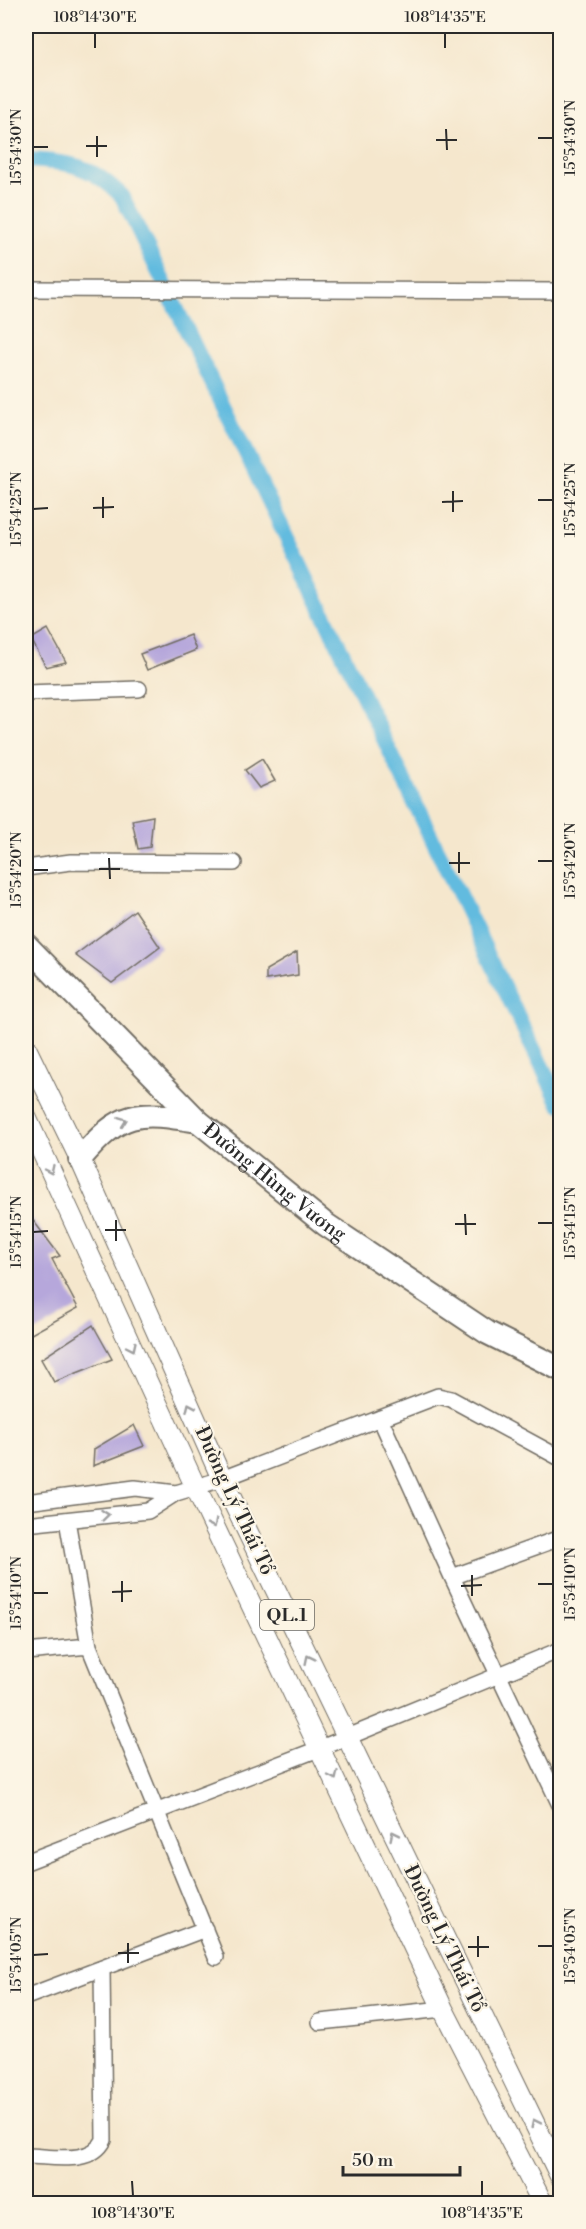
<svg xmlns="http://www.w3.org/2000/svg" width="586" height="2229" font-family="'Libre Bodoni',serif">
<style>
.lines{fill:none;stroke-linecap:round;stroke-linejoin:round}
.canal{stroke:#62bbdf;stroke-width:16}
.building{fill:#b6a7db}
.minor-casing{stroke:#726d64;stroke-width:18}
.major-casing{stroke:#726d64;stroke-width:22}
.highway-casing{stroke:#726d64;stroke-width:26}
.minor{stroke:#fff;stroke-width:15}
.major{stroke:#fff;stroke-width:20}
.highway{stroke:#fff;stroke-width:22}
.oneway{stroke:#a0a0a0}
.ticks{fill:none;stroke:#2b2b2b;stroke-width:2}
.labels{text-anchor:middle;dominant-baseline:central;stroke-width:4.5;stroke-linejoin:round;paint-order:stroke}
.shield{fill:#fcf5e5;stroke:#6a6863;stroke-width:1.5}
.shield-label{font-size:18px;font-weight:bold;fill:#2b2b2b}
.street-label{font-size:20px;fill:#2b2b2b;stroke:#fcf5e5}
.neatline{fill:none;stroke:#2b2b2b;stroke-width:2}
.ticks-label{font-size:15px;text-anchor:middle;fill:#2b2b2b}
</style>
<rect width="100%" height="100%" fill="#fcf5e5"/>
<filter id="ink" filterUnits="userSpaceOnUse"><feTurbulence type="fractalNoise" baseFrequency=".0167" numOctaves="2"/><feDisplacementMap in="SourceGraphic" scale="12" xChannelSelector="R" yChannelSelector="G"/><feConvolveMatrix kernelMatrix="1 2 1 2 8 2 1 2 1" color-interpolation-filters="sRGB"/></filter>
<filter id="wash" filterUnits="userSpaceOnUse"><feTurbulence type="fractalNoise" baseFrequency=".008" numOctaves="4" result="noise"/><feDisplacementMap in="SourceGraphic" scale="24" xChannelSelector="R" yChannelSelector="G"/><feGaussianBlur stdDeviation="1.35" result="paint"/><feColorMatrix in="noise" values="0 0 0 0 0 0 0 0 0 0 0 0 0 0 0 0 0 1.4 0 .05"/><feComposite in="paint" operator="in"/></filter>
<g filter="url(#wash)">
<rect width="100%" height="100%" fill="#f5e7cd"/>
<g class="lines">
<!-- canal -->
<path class="canal" d="M26 160C70 163 89 163 122 196L560 1104"/>
</g>
<g id="blocks">
<!-- building -->
<path class="building" d="M48 629 66 662 46 667 31 639Z
M190 635 196 650 147 670 140 654Z
M262 759 275 781 259 788 245 770Z
M153 816 150 847 138 849 132 820Z
M135 910 160 947 112 983 75 955Z
M297 952 298 975 266 980V970Z
M26 1211 60 1256 52 1259 78 1308 26 1337Z
M93 1325 112 1359 54 1382 41 1359Z
M134 1425 144 1446 93 1466 94 1449Z"/>
</g>
</g>
<g filter="url(#ink)">
<use href="#blocks" fill-opacity="0" stroke="#726d64" stroke-width="1.5"/>
<g class="lines">
<!-- minor casing -->
<g class="minor-casing">
<path id="minor" d="M26 289 560 291
M26 693 139 689
M26 868 71 862 234 863
M380 1418 452 1577 560 1805
M26 1502 135 1488 176 1493
M67 1520 89 1646 216 1957
M26 1524 148 1511 176 1493 222 1479 438 1396 451 1399 560 1458
M452 1577 560 1538
M26 1652 89 1646
M26 1862 321 1748 560 1650
M26 1997 205 1929
M320 2022 443 2009
M26 2156C51 2156 91 2166 104 2140L102 1968"/>
</g>
<!-- major casing -->
<g class="major-casing">
<path id="major" d="M26 1048 80 1159 222 1479 560 2176
M26 1117 196 1488 443 2009 543 2204"/>
</g>
<!-- highway casing -->
<g class="highway-casing">
<g id="highway">
<path id="s1" d="M26 945 198 1121 325 1224 488 1333 560 1369"/>
<path d="M80 1159C122 1110 136 1111 198 1121"/>
</g>
</g>
<!-- minor -->
<use href="#minor" class="minor"/>
<!-- major -->
<use href="#major" class="major"/>
<!-- highway -->
<use href="#highway" class="highway"/>
</g>
<!-- one-way arrows -->
<defs><path id="oneway-chevron" d="M-2-3.5L2.5 0L-2 3.5" fill="none" stroke-width="1.6" stroke-linecap="round" stroke-linejoin="round" transform="scale(1.5)"/></defs>
<g class="oneway">
<use href="#oneway-chevron" transform="translate(123 1121) rotate(-20)"/>
<use href="#oneway-chevron" transform="translate(50 1170) rotate(65)"/>
<use href="#oneway-chevron" transform="translate(132 1347) rotate(65)"/>
<use href="#oneway-chevron" transform="translate(190 1407) rotate(-114)"/>
<use href="#oneway-chevron" transform="translate(105 1515) rotate(-6)"/>
<use href="#oneway-chevron" transform="translate(213 1524) rotate(64)"/>
<use href="#oneway-chevron" transform="translate(309 1659) rotate(-116)"/>
<use href="#oneway-chevron" transform="translate(334 1776) rotate(65)"/>
<use href="#oneway-chevron" transform="translate(394 1835) rotate(-116)"/>
<use href="#oneway-chevron" transform="translate(535 2123) rotate(-116)"/>
</g>
</g>
<!-- ticks -->
<path class="ticks" d="M95 33V48M445 33V48M446 129 447 150M97 136V157M538 138H553M436 140H457M86 146H107M33 147H48M453 491V512M103 497V518M538 500H553M442 502 463 501M93 508 114 507M33 509 48 508M459 852V873M109 858 110 879M538 861H553M449 863H470M99 869H120M33 870H48M465 1214 466 1235M116 1220V1241M538 1223H553M455 1224H476M105 1230H126M33 1232 48 1231M472 1575V1596M122 1581V1602M538 1584H553M461 1586 482 1585M112 1592 132 1591M33 1593H48M478 1936V1957M128 1943V1963M538 1946H553M468 1947H489M118 1953H139M33 1955 48 1954M132 2181 133 2196M482 2181V2196"/>
<g class="labels">
<!-- shield labels -->
<rect class="shield" x="260" y="1600" width="54" height="30" rx="4.5"/>
<g class="shield-label">
<text x="287" y="1615">QL.1</text>
</g>
<!-- street labels -->
<g class="street-label">
<text stroke="none"><textPath href="#s1" startOffset="344">Đường Hùng Vương</textPath></text>
<text transform="translate(234 1501) rotate(65)">Đường Lý Thái Tổ</text>
<text transform="translate(444 1939) rotate(64)">Đường Lý Thái Tổ</text>
</g>
</g>
<!-- margin -->
<rect width="586" height="2229" fill="none" stroke="#fcf5e5" stroke-width="66"/>
<!-- scale -->
<path d="M343 2166v9h117v-9" fill="none" stroke="#2b2b2b" stroke-width="3"/>
<text x="352" y="2166" font-size="18" fill="#2b2b2b" stroke="#fcf5e5" stroke-width="4.5" paint-order="stroke">50 m</text>
<rect x="33" y="33" width="520" height="2163" class="neatline"/>
<g class="ticks-label">
<text x="95" y="22">108°14'30"E</text>
<text x="445" y="22">108°14'35"E</text>
<text transform="translate(570 138) rotate(-90)" y="5">15°54'30"N</text>
<text transform="translate(16 147) rotate(-90)" y="5">15°54'30"N</text>
<text transform="translate(570 500) rotate(-90)" y="5">15°54'25"N</text>
<text transform="translate(16 509) rotate(-90)" y="5">15°54'25"N</text>
<text transform="translate(570 861) rotate(-90)" y="5">15°54'20"N</text>
<text transform="translate(16 870) rotate(-90)" y="5">15°54'20"N</text>
<text transform="translate(570 1223) rotate(-90)" y="5">15°54'15"N</text>
<text transform="translate(16 1232) rotate(-90)" y="5">15°54'15"N</text>
<text transform="translate(570 1584) rotate(-90)" y="5">15°54'10"N</text>
<text transform="translate(16 1593) rotate(-90)" y="5">15°54'10"N</text>
<text transform="translate(570 1946) rotate(-90)" y="5">15°54'05"N</text>
<text transform="translate(16 1955) rotate(-90)" y="5">15°54'05"N</text>
<text x="133" y="2218">108°14'30"E</text>
<text x="482" y="2218">108°14'35"E</text>
</g>
</svg>
